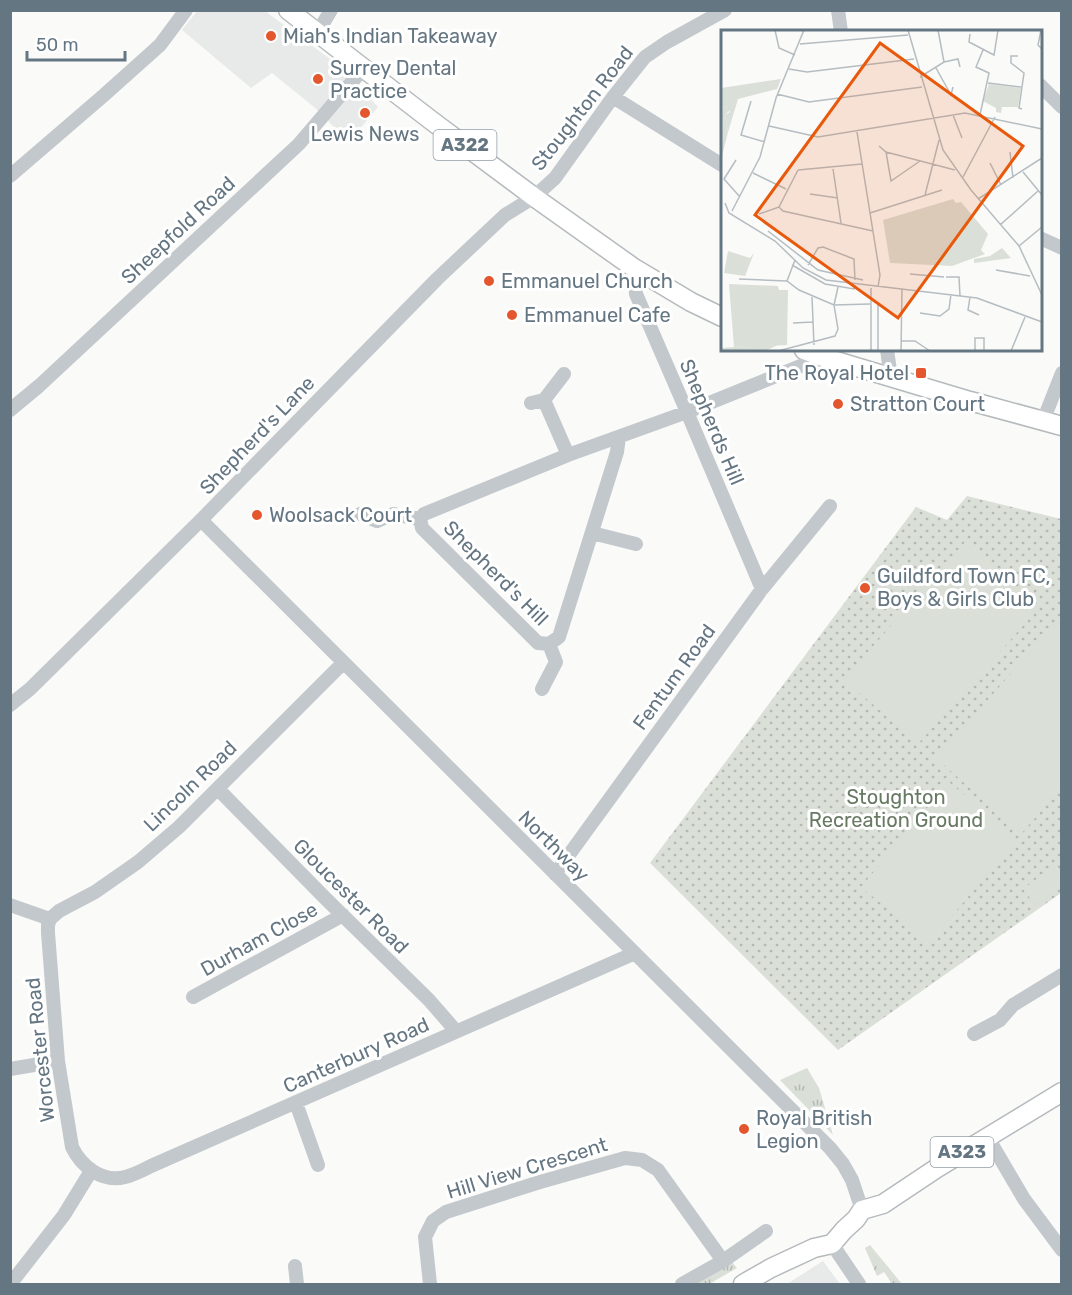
<svg xmlns="http://www.w3.org/2000/svg" width="1072" height="1295" font-family="Rubik,sans-serif">
<style>
.built{fill:#e8e9e9}
.grass{fill:url(#grass-tufts)}
.park{fill:url(#park-dots)}
.garden{fill:#dadfd7}
.lines{fill:none;stroke-linecap:round;stroke-linejoin:round}
.major-casing{stroke:#b5babe;stroke-width:21}
.minor{stroke:#c3c8cc;stroke-width:14}
.major{stroke:#fff;stroke-width:18}
.poi-dot{fill:#e4572e;stroke:#fff;stroke-width:2}
.labels{text-anchor:middle;dominant-baseline:central;stroke-width:6;stroke-linejoin:round;paint-order:stroke}
.shield{fill:#fff;stroke:#939fa8;stroke-width:1.5}
.shield-label{font-size:18px;font-weight:bold;fill:#657683}
.poi-label{font-size:20px;fill:#657683;stroke:#fff;text-anchor:start}
.street-label{font-size:20px;fill:#657683;stroke:#fff}
.park-label{font-size:20px;fill:#687a64;stroke:#fff}
.inset-road{fill:none;stroke:#b5bdc2;stroke-width:1.5}
.view{fill:#e8590c;fill-opacity:0.15;stroke:#e8590c;stroke-width:3}
.inset-edge{fill:none;stroke:#657683;stroke-width:3}
</style>
<defs>
<pattern id="grass-tufts" width="24" height="20" patternUnits="userSpaceOnUse" patternTransform="scale(1.5)"><rect width="24" height="20" fill="#dadfd7"/><path d="M3 7l-1-3M5 7V3M7 7l1-3M15 17l-1-3M17 17v-4M19 17l1-3" fill="none" stroke="#b4b9b4"/></pattern>
<pattern id="park-dots" width="8" height="8" patternUnits="userSpaceOnUse" patternTransform="scale(1.5)"><rect width="8" height="8" fill="#dadfd7"/><path d="M2 2h.1M6 6h.1" fill="none" stroke="#b4b9b4" stroke-width="1.8" stroke-linecap="round"/></pattern>
</defs>
<rect width="100%" height="100%" fill="#fafaf8"/>
<!-- built -->
<path class="built" d="M197 11H265L341 67 378 107 349 142 314 107 272 73 251 88 182 30Z
M823 1261 840 1284H787Z"/>
<!-- grass -->
<path class="grass" d="M807 1068 819 1088 833 1135 780 1080Z
M870 1245 902 1284H888L891 1282 884 1272 877 1276 865 1248Z
M732 1262 737 1268 709 1284H691Z"/>
<!-- park -->
<path class="park" d="M967 496 1061 519V893L838 1050 650 863 916 507 947 520Z"/>
<!-- garden -->
<path class="garden" d="M965 542 1039 608 918 744 844 679Z
M1057 622 1062 626 1061 789 1021 834 936 758Z
M949 782 1017 839 929 943 861 887Z
M1056 864 1061 871V885L1035 905 1023 889Z"/>
<g class="lines">
<!-- major casing -->
<g class="major-casing">
<path id="major" d="M288 10 432 121 534 197 634 268 691 302 722 317
M804 350 823 357 970 401 1062 426
M743 1284 771 1268 814 1248 832 1244 844 1230 856 1219 862 1210 883 1204 937 1168 1062 1092"/>
</g>
<!-- minor -->
<path class="minor" d="M838 10 841 32
M318 32 331 10
M1040 85 1062 107
M613 97 722 165
M10 176 103 96 160 45 186 10
M1040 238 1062 248
M634 268 636 294 687 412 762 589
M887 350 891 377
M544 400 564 374
M531 403 544 400 568 455
M10 410 39 386 299 144 363 69
M1043 421 1062 373
M360 514 377 521 393 514 420 519
M420 519 424 514 568 455 687 412 823 357
M420 519 422 528 538 643 549 644 559 637 617 452 619 437
M201 520 830 1148 843 1164 852 1180 862 1210
M592 533 636 544
M542 689 556 662 549 644
M10 705 30 689 201 520 437 279 505 215 534 197 555 178 613 97 645 57 667 42 725 10
M218 789 325 898 429 1000 456 1031
M555 874 762 589 830 506
M10 905 50 919
M50 919 48 925V933L58 1061 72 1147C81 1166 102 1183 125 1177 134 1175 143 1170 151 1166L635 953
M50 919 59 911 95 892 138 862 179 827 343 663
M193 997 343 915
M974 1034 1000 1020 1013 1005 1062 975
M10 1069 58 1061
M296 1103 318 1165
M987 1136 1024 1199 1062 1250
M832 1244 859 1284
M295 1266 297 1284
M15 1278 64 1215 91 1171
M430 1284 425 1237 433 1221 446 1212 540 1182 625 1158 642 1160 658 1170 723 1261
M682 1284 723 1261 766 1231"/>
<!-- major -->
<use href="#major" class="major"/>
</g>
<!-- markers -->
<g class="poi-dot">
<circle cx="271" cy="36" r="6"/>
<circle cx="318" cy="79" r="6"/>
<circle cx="365" cy="113" r="6"/>
<circle cx="489" cy="281" r="6"/>
<circle cx="512" cy="315" r="6"/>
<rect x="915" y="367" width="12" height="12" rx="3"/>
<circle cx="838" cy="404" r="6"/>
<circle cx="257" cy="515" r="6"/>
<circle cx="865" cy="588" r="6"/>
<circle cx="744" cy="1129" r="6"/>
</g>
<g class="labels">
<!-- shield labels -->
<g class="shield">
<rect x="433.5" y="130" width="63" height="30" rx="4.5"/>
<rect x="930.5" y="1137" width="63" height="30" rx="4.5"/>
</g>
<g class="shield-label">
<text x="465" y="145">A322</text>
<text x="962" y="1152">A323</text>
</g>
<!-- poi labels -->
<g class="poi-label">
<text x="283" y="36">Miah's Indian Takeaway</text>
<text x="330" y="68">Surrey Dental<tspan x="330" dy="23">Practice</tspan></text>
<text x="365" y="134" text-anchor="middle">Lewis News</text>
<text x="501" y="281">Emmanuel Church</text>
<text x="524" y="315">Emmanuel Cafe</text>
<text x="909" y="373" text-anchor="end">The Royal Hotel</text>
<text x="850" y="404">Stratton Court</text>
<text x="269" y="515">Woolsack Court</text>
<text x="877" y="576">Guildford Town FC,<tspan x="877" dy="23">Boys &amp; Girls Club</tspan></text>
<text x="756" y="1118">Royal British<tspan x="756" dy="23">Legion</tspan></text>
</g>
<!-- street labels -->
<g class="street-label">
<text transform="translate(582 108) rotate(-52)">Stoughton Road</text>
<text transform="translate(178 230) rotate(-43)">Sheepfold Road</text>
<text transform="translate(712 422) rotate(67)">Shepherds Hill</text>
<text transform="translate(257 435) rotate(-46)">Shepherd's Lane</text>
<text transform="translate(496 573) rotate(45)">Shepherd's Hill</text>
<text transform="translate(674 677) rotate(-54)">Fentum Road</text>
<text transform="translate(190 786) rotate(-44)">Lincoln Road</text>
<text transform="translate(554 846) rotate(45)">Northway</text>
<text transform="translate(351 896) rotate(45)">Gloucester Road</text>
<text transform="translate(259 939) rotate(-29)">Durham Close</text>
<text transform="translate(40 1050) rotate(-96)">Worcester Road</text>
<text transform="translate(356 1055) rotate(-24)">Canterbury Road</text>
<text transform="translate(527 1168) rotate(-17)">Hill View Crescent</text>
</g>
<!-- park labels -->
<g class="park-label">
<text x="896" y="797">Stoughton<tspan x="896" dy="23">Recreation Ground</tspan></text>
</g>
</g>
<!-- overview -->
<g transform="translate(721 30)">
<rect width="321" height="321" fill="#fafaf8"/>
<path d="M60 49 56 59 17 69 7 102 4 85 9 82 6 76 0 79V58Z" fill="#dadfd7"/>
<path d="M6 76 10 79 4 85 7 102 0 130V79ZM59 314 44 321H0V318Z" fill="#dadfd7"/>
<path d="M268 54 300 58 297 77H281L280 83 275 82V78L262 71ZM232 169 235 173 240 172 267 204 260 220 264 224 231 236 169 233 162 190ZM7 221 29 228 33 223 24 246 3 243Z" fill="#dadfd7"/>
<path d="M235 178 239 194 210 200 206 184ZM240 198 244 216 215 222 211 204ZM244 206a8 8 0 1 1 16 0a8 8 0 1 1-16 0ZM210 208 214 222 192 228 188 214ZM281 218 290 228 253 233V229L269 226ZM8 254 57 256 58 260H67L66 315 13 317Z" fill="#dadfd7"/>
<path class="inset-road" d="M54 0 58 18 74 25M187 0 222 120 250 160 298 216 321 265M217 0 223 32M320 0 317 15 321 19M249 4 248 12 273 25 277 0M79 14 187 5M297 26H290V33L303 43 298 78 301 79M215 38 230 65 232 57M68 39 86 42 193 29M199 47 223 32 237 29 239 37M267 53 300 57M56 64 88 72 201 57M30 71 20 105 44 112M232 85 241 108M259 85 268 43 255 37 262 20M48 96 97 107 244 83 321 99M136 102 159 245 157 257M158 116 165 122 234 140M165 122 170 151 199 131M289 122 292 148M15 130 3 149 19 167M269 133 280 155M112 139 120 193M77 140 141 134M302 142 321 165M32 143 65 159M242 147 274 87M89 164 117 168M204 165 218 110M257 169 321 128M4 173 8 183 54 211 82 238 105 250 256 268 321 292M58 177 62 181 152 201M58 177 77 140M11 181 39 127 55 68 83 0M149 183 221 160M38 184 58 177M279 195 317 161M47 201 97 240 142 250M298 216 321 197M74 230 66 251 78 260 113 275 149 274M71 235 104 254 133 259 134 255M87 235 97 218 102 217 133 229 134 250M275 240 309 246M189 244 223 247M225 247H238L239 266M18 249 66 251M91 267 93 315M249 267 247 280 258 285M157 275V321M199 283 219 286 228 279 230 264M72 293 92 292M180 311H194L209 321M57 321 114 306 117 299 113 275 117 257M150 321V258M180 321 181 259M254 321V308H263V321M290 321 304 287"/>
<path class="view" d="M159 13 302 116 177 288 34 185Z"/>
<rect width="321" height="321" class="inset-edge"/>
</g>
<!-- border -->
<rect width="1072" height="1295" fill="none" stroke="#657683" stroke-width="24"/>
<!-- scale -->
<path d="M27 51v9h98v-9" fill="none" stroke="#657683" stroke-width="3"/>
<text x="36" y="51" font-size="18" fill="#657683" stroke="#ffffff" stroke-width="4.5" paint-order="stroke">50 m</text>
</svg>
